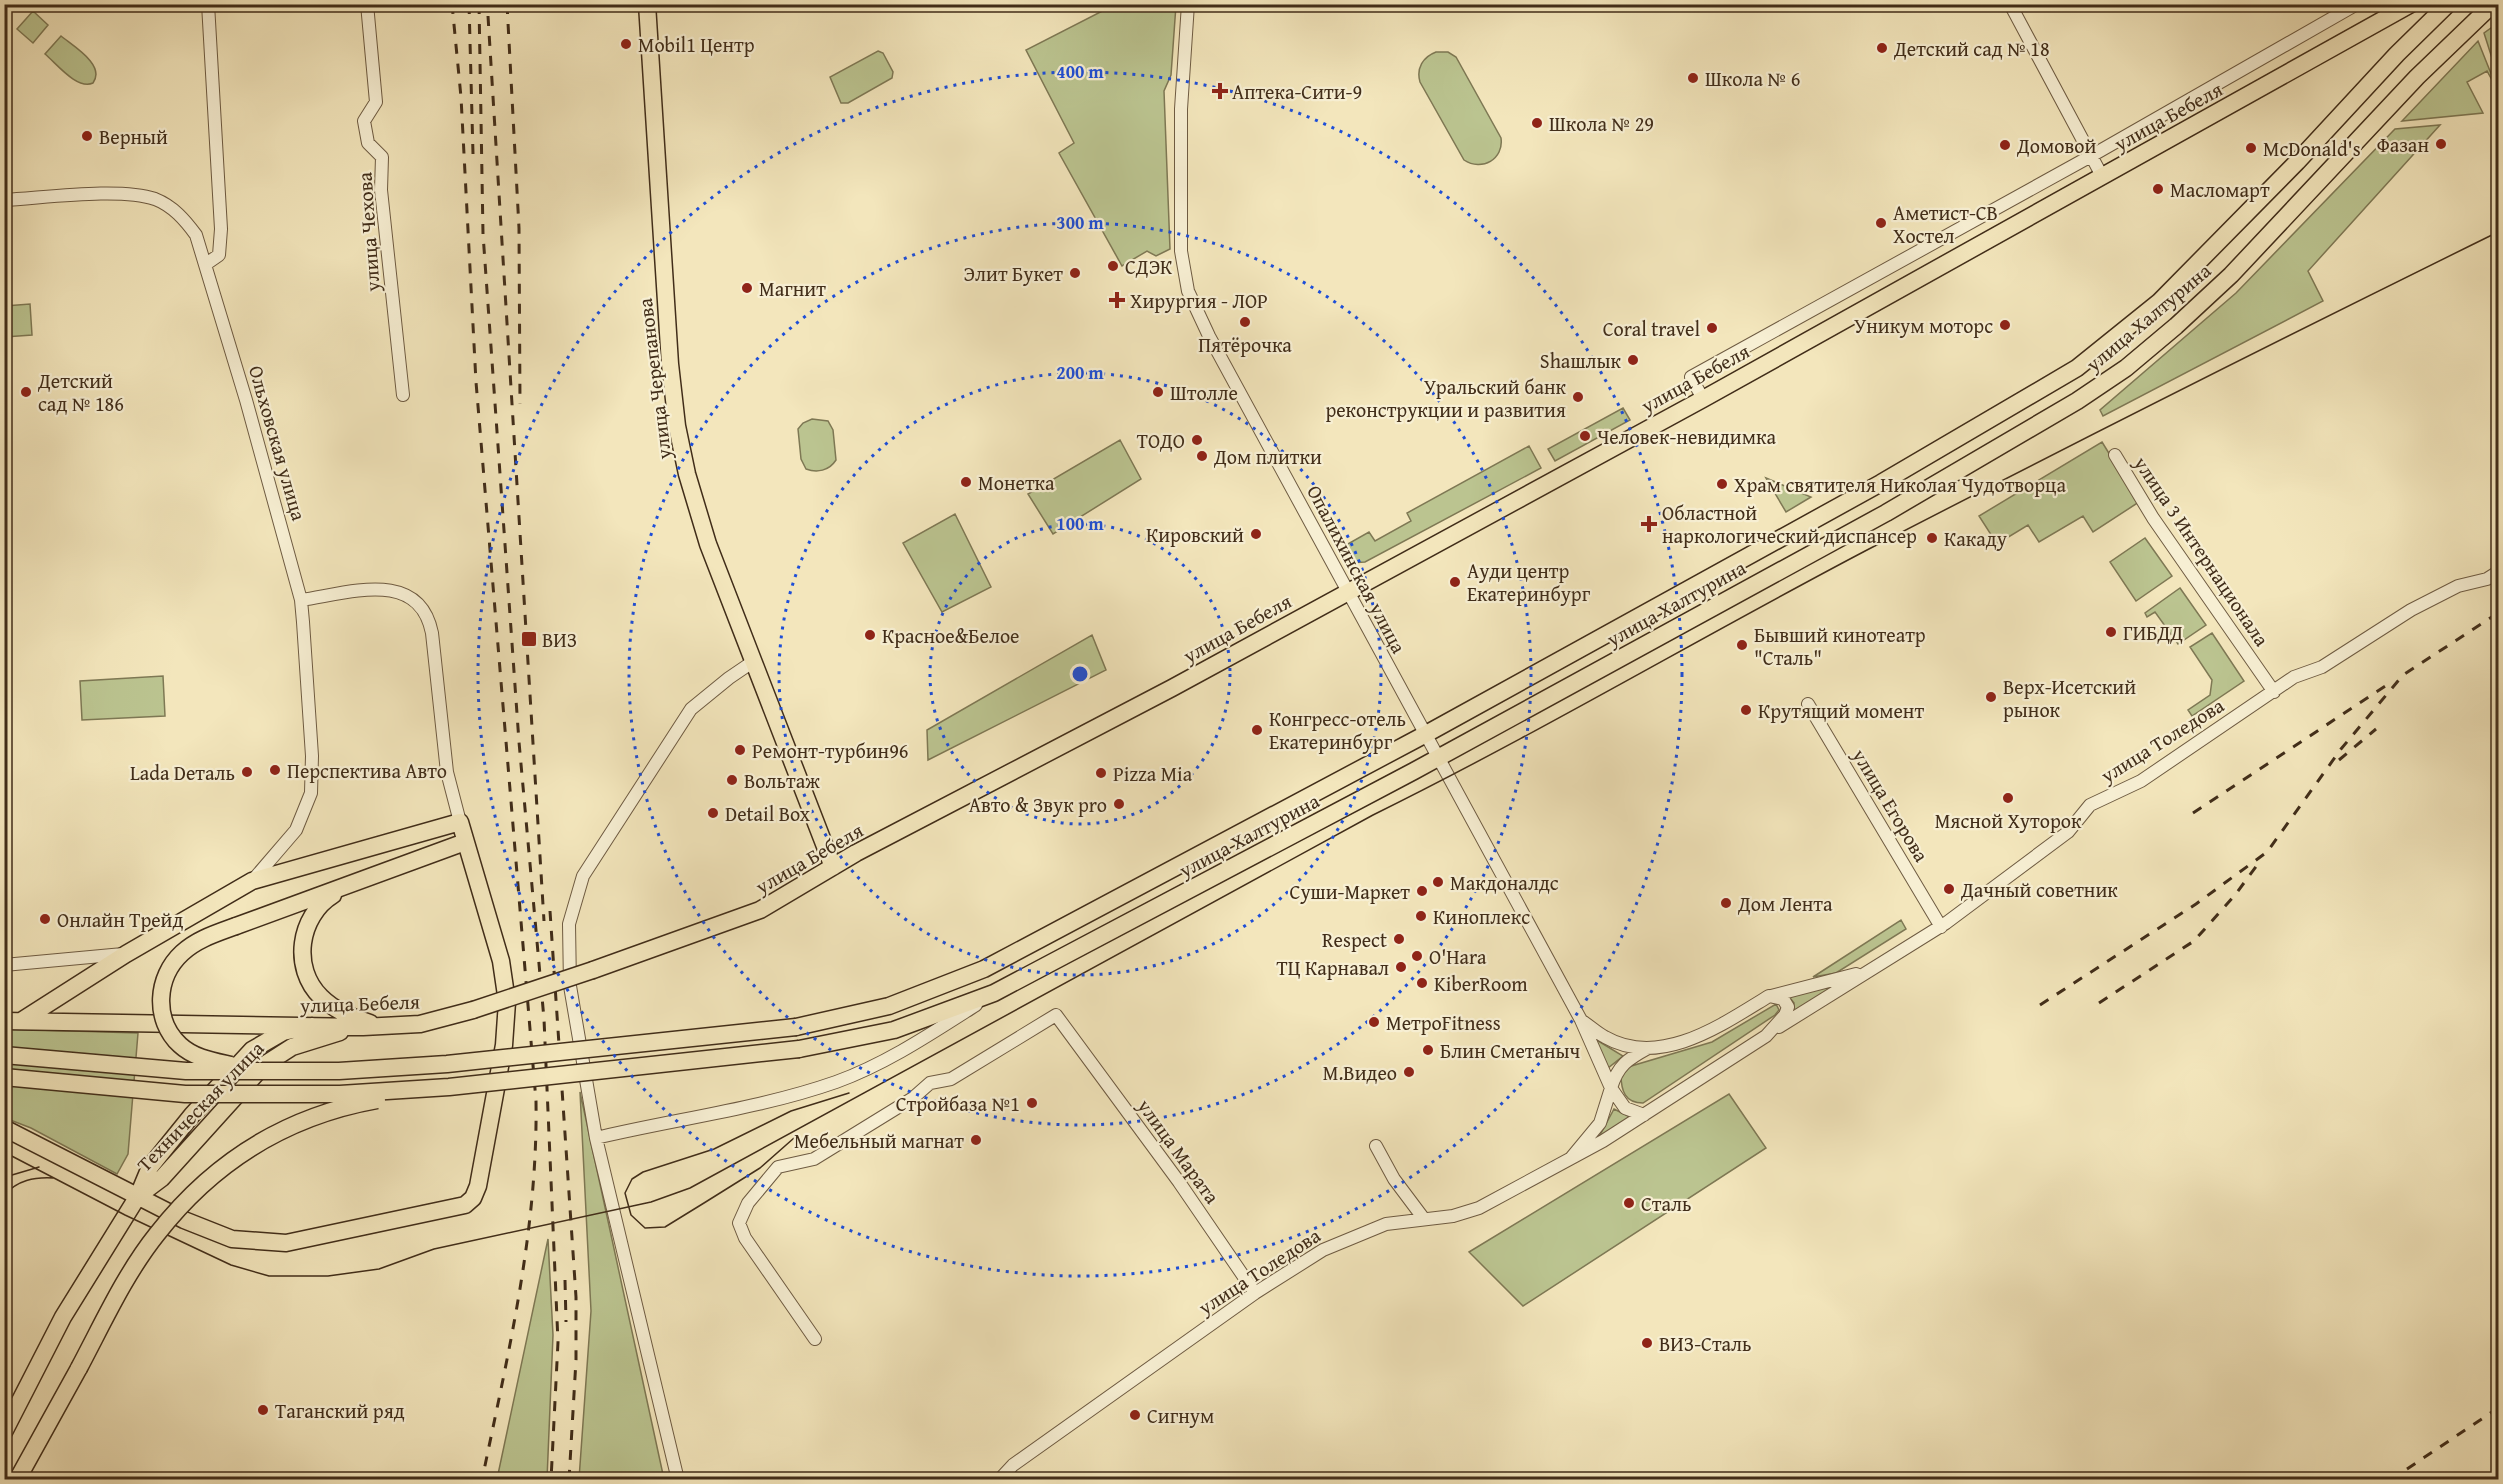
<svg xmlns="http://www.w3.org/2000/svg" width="2503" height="1484" font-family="'Gentium Book Plus',serif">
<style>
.green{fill:#bbc490;stroke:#7e7854;stroke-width:1.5}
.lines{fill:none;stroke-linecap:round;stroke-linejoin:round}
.minor-casing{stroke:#6e5b42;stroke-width:14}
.major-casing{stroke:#412d19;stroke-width:19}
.minor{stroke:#f7efd3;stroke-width:12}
.major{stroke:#f3e6bc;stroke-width:16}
.tram{stroke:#412d19;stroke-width:1.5}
.rail{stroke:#412d19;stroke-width:3;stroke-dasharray:10 10;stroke-linecap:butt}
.major-bridge-casing{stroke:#412d19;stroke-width:19;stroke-linecap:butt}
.major-bridge{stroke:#f3e6bc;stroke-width:16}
.ring{fill:none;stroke:#1d4ed8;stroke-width:3;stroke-dasharray:3 6}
.poi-dot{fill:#8f2418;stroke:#f7efd3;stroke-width:2}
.labels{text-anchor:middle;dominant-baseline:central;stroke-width:4.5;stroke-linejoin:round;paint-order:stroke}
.poi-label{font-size:20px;fill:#412d19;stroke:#f7efd3;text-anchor:start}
.street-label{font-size:20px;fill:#412d19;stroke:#f7efd3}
.centre{fill:#1d4ed8;stroke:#f7efd3;stroke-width:3}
.ring-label{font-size:18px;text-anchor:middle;font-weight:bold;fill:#1d4ed8;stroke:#f7efd3;stroke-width:4.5;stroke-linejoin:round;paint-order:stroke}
</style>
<rect width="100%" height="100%" fill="#f3e6bc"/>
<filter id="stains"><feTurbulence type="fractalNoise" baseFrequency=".00333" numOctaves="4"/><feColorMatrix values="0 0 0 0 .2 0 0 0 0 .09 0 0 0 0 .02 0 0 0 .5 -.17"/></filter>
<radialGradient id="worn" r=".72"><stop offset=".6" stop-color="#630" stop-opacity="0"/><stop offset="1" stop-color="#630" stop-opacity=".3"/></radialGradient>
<!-- green -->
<path class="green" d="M1114 5H1176L1171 75 1164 91 1170 249 1156 256 1147 251 1122 266 1059 153 1074 143 1026 50Z
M33 11 48 25 33 43 17 29Z
M2498 23V77L2484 33Z
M61 36C73 46 106 65 93 83 77 90 57 64 45 54Z
M2478 41 2498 91 2487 71 2467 82 2483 113 2402 121Z
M878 51 883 53 893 72 892 78 848 103H841L830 77Z
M1436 52H1448L1456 57 1501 138C1504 159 1482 172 1464 160L1420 82C1416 68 1423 57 1436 52Z
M2440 125 2308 271 2323 301 2103 416 2100 410 2236 293 2395 129Z
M30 304 32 335 5 337V306Z
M1623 408 1630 420 1555 461 1548 449Z
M812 419 828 421 833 430 836 460C829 471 817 473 806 469L801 459 798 429 803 423Z
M1120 440 1141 479 1053 534 1028 494Z
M2102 442 2139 502 2093 532 2083 516 2039 542 2028 525 1997 544 1979 516Z
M1529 446 1541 468 1365 562 1349 563 1339 549 1369 532 1375 541 1411 521 1407 513Z
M1766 478 1811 497 1786 512Z
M955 514 991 587 942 612 903 543Z
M2145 538 2172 576 2136 601 2110 562Z
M2180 588 2206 625 2178 644 2155 612 2147 617 2145 613Z
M2212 633 2244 681 2192 716 2188 710 2210 695 2212 680 2190 647Z
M1092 635 1106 670 928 760 927 730Z
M163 676 165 716 82 720 80 681Z
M1901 920 1906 929 1836 973 1813 977Z
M1838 985 1793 1014 1794 1003 1787 994Z
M1776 1004 1779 1010 1775 1015 1643 1103C1625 1103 1621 1091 1621 1074L1628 1067 1712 1042Z
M4 1029 138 1033 128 1154 117 1174 31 1128 5 1118Z
M1595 1039 1623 1056 1608 1068Z
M580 1092 664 1479H579L591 1311Z
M1729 1094 1766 1148 1523 1306 1469 1252Z
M1614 1109 1632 1118 1599 1137Z
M548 1239 553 1335 547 1479H497Z"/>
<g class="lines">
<!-- minor casing -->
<g class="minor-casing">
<path id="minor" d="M367 4 376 102 364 121 368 143 382 157 381 190 403 395
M1188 4 1181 109V251L1188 291 1209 336 1581 1020 1611 1088 1600 1123 1571 1158
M2010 4 2102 176
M4 200C44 198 119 187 155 199 173 206 185 220 196 235L246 400 301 600 303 622 312 756 311 793 296 830 253 880
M206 264 219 255 221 229 208 4
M1703 399 1691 377 2091 156 2357 4
M2115 455 2153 518 2274 692
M301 600C349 593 419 568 432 633L447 772 460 822
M1808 704 1941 927
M4 965 123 954
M1771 996 1856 974
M1779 1027 1946 923 2068 832 2090 805 2141 781 2294 677 2322 667 2411 610 2458 586 2487 579 2498 572
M1644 1115 1625 1108 1611 1088C1618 1065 1628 1059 1648 1048
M596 1138C675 1119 759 1109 836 1082 886 1064 932 1033 976 1005
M1376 1146 1394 1179 1424 1219
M815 1339 745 1238 739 1223 748 1203 778 1167 814 1159 913 1098 930 1083 951 1079 1056 1015 1179 1182 1255 1293
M678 1480 596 1138 570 986 569 924 583 876 691 709 729 678 754 661
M999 1480 1013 1465 1255 1293 1323 1250 1386 1224 1453 1216 1479 1208 1603 1141 1766 1036 1785 1015 1788 1007 1783 999 1769 996C1723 1024 1660 1069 1605 1037 1597 1033 1590 1026 1582 1021"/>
</g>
<!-- major casing -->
<g class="major-casing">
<path id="major" d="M647 4 670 364 677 426 687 474 708 544 833 867
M333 895C299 916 291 968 321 997 335 1011 352 1017 370 1023
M236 926 465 842
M593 970 760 910 856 853 1172 688 1703 399 2411 4
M4 1021 363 1027 420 1024 473 1010
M796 1027 889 1006 984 969 1426 734 1881 483 2077 368 2159 302 2297 162 2397 54 2448 4
M799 1049 894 1030 994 993 1414 771 1886 513 2077 401 2126 368 2176 326 2231 275 2417 77 2493 4
M4 1128 184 1220 232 1239 286 1243 465 1205 473 1198 478 1186 504 1045 507 1002 501 961 460 822 252 881 126 954 21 1021
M138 1196 162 1178 264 1065 292 1047 340 1032
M4 1432 63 1317 138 1196 150 1167 192 1115 252 1050 283 1032 312 1026
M17 1480 79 1368"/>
</g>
<!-- minor -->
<use href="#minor" class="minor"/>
<!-- major -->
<use href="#major" class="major"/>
<!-- tram -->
<path class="tram" d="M794 1138 760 1168 704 1203 665 1227 645 1228 631 1215 625 1193 632 1179 643 1172 714 1149 791 1111 849 1093
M4 1152 125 1215 231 1265 269 1276H328L379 1269 434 1249 651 1202 690 1188 1373 815C1541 732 1701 637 1867 550 2076 442 2287 336 2498 232
M4 1180 12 1175 39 1167
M4 1195C18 1180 34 1177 53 1178"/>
<!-- rail -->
<path class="rail" d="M452 4 461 97 476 382 536 1101C538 1230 508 1354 482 1480
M469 4 473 154
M479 4 483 234 519 742 544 1019 558 1342 551 1480
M507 4 519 228 520 404
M488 16 544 921
M2339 760 2376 729
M2193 813 2390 683
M550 911 576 1297V1360L569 1480
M2099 1003 2194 941 2235 895 2258 864
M2040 1005 2196 904 2267 852 2341 749 2403 675 2498 613
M565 1280 566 1322
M2407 1469 2498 1408"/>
<!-- major-bridge casing -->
<g class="major-bridge-casing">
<path id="major-bridge" d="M473 1010 593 970
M4 1055 186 1071H339L447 1064 796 1027
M231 1065C213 1061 194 1058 180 1045 153 1020 156 977 182 953 197 939 217 933 236 926
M4 1077 185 1094H340L449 1087 799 1049
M79 1368C103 1323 125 1274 157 1234 213 1162 287 1116 377 1100"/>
</g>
<!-- major-bridge -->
<use href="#major-bridge" class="major-bridge"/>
</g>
<!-- distance rings -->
<g class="ring">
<circle cx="1080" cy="674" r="150"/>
<circle cx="1080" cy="674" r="301"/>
<circle cx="1080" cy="674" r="451"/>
<circle cx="1080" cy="674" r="602"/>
</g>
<!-- markers -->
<g class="poi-dot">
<circle cx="626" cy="44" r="6"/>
<circle cx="1882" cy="48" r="6"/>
<circle cx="1693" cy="78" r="6"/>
<path d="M1217 82h6v6h6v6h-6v6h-6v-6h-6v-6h6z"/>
<circle cx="1537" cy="123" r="6"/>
<circle cx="87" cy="136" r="6"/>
<circle cx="2441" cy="144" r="6"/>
<circle cx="2005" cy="145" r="6"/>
<circle cx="2251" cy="148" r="6"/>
<circle cx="2158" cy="189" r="6"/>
<circle cx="1881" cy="223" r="6"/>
<circle cx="1113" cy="266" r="6"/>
<circle cx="1075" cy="273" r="6"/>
<circle cx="747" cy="288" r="6"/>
<path d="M1114 291h6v6h6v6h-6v6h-6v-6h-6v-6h6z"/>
<circle cx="1245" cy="322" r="6"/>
<circle cx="2005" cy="325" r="6"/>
<circle cx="1712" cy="328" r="6"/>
<circle cx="1633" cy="360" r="6"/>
<circle cx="26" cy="392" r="6"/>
<circle cx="1158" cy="392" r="6"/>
<circle cx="1578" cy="397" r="6"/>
<circle cx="1585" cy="436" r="6"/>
<circle cx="1197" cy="440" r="6"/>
<circle cx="1202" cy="456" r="6"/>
<circle cx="966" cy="482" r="6"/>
<circle cx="1722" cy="484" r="6"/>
<path d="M1646 515h6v6h6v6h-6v6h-6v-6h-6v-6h6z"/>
<circle cx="1256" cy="534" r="6"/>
<circle cx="1932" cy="538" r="6"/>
<circle cx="1455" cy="582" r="6"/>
<circle cx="2111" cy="632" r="6"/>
<circle cx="870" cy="635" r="6"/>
<rect x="521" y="631" width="16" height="16" rx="3"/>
<circle cx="1742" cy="645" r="6"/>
<circle cx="1991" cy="697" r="6"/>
<circle cx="1746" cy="710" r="6"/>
<circle cx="1257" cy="730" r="6"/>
<circle cx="740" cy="750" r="6"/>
<circle cx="275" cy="770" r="6"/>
<circle cx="247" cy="772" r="6"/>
<circle cx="1101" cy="773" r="6"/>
<circle cx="732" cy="780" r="6"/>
<circle cx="2008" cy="798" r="6"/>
<circle cx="1119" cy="804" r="6"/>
<circle cx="713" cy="813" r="6"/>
<circle cx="1438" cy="882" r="6"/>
<circle cx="1949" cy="889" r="6"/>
<circle cx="1422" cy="891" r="6"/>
<circle cx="1726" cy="903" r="6"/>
<circle cx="1421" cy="916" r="6"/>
<circle cx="45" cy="919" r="6"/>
<circle cx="1399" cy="939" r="6"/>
<circle cx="1417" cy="956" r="6"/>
<circle cx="1401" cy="967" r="6"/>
<circle cx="1422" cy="983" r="6"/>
<circle cx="1374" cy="1022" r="6"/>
<circle cx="1428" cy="1050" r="6"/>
<circle cx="1409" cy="1072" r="6"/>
<circle cx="1032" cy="1103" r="6"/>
<circle cx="976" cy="1140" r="6"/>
<circle cx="1629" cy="1203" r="6"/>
<circle cx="1647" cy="1343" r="6"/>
<circle cx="263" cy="1410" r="6"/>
<circle cx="1135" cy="1415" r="6"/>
</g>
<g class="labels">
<!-- poi labels -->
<g class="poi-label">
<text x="638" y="44">Mobil1 Центр</text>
<text x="1894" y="48">Детский сад № 18</text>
<text x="1705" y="78">Школа № 6</text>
<text x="1232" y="91">Аптека-Сити-9</text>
<text x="1549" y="123">Школа № 29</text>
<text x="99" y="136">Верный</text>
<text x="2429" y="144" text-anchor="end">Фазан</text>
<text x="2017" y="145">Домовой</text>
<text x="2263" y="148">McDonald's</text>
<text x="2170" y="189">Масломарт</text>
<text x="1893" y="212">Аметист-СВ<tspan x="1893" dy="23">Хостел</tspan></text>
<text x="1125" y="266">СДЭК</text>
<text x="1063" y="273" text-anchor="end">Элит Букет</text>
<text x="759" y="288">Магнит</text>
<text x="1130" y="300">Хирургия - ЛОР</text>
<text x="1993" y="325" text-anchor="end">Уникум моторс</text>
<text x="1700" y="328" text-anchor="end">Coral travel</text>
<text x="1245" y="344" text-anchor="middle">Пятёрочка</text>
<text x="1621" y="360" text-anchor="end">Shашлык</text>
<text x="38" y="380">Детский<tspan x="38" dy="23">сад № 186</tspan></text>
<text x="1566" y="386" text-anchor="end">Уральский банк<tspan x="1566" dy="23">реконструкции и развития</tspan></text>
<text x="1170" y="392">Штолле</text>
<text x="1597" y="436">Человек-невидимка</text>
<text x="1185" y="440" text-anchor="end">ТОДО</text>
<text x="1214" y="456">Дом плитки</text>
<text x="978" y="482">Монетка</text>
<text x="1734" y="484">Храм святителя Николая Чудотворца</text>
<text x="1662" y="512">Областной<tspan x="1662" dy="23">наркологический диспансер</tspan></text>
<text x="1244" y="534" text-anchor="end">Кировский</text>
<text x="1944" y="538">Какаду</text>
<text x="1467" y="570">Ауди центр<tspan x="1467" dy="23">Екатеринбург</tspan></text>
<text x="2123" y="632">ГИБДД</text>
<text x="1754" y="634">Бывший кинотеатр<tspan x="1754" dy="23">"Сталь"</tspan></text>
<text x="882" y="635">Красное&amp;Белое</text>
<text x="542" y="639">ВИЗ</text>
<text x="2003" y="686">Верх-Исетский<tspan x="2003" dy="23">рынок</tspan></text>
<text x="1758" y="710">Крутящий момент</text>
<text x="1269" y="718">Конгресс-отель<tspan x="1269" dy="23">Екатеринбург</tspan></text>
<text x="752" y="750">Ремонт-турбин96</text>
<text x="287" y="770">Перспектива Авто</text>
<text x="235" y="772" text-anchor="end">Lada Dеталь</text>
<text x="1113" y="773">Pizza Mia</text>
<text x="744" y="780">Вольтаж</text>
<text x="1107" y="804" text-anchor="end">Авто &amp; Звук pro</text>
<text x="725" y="813">Detail Box</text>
<text x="2008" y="820" text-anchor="middle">Мясной Хуторок</text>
<text x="1450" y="882">Макдоналдс</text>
<text x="1961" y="889">Дачный советник</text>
<text x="1410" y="891" text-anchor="end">Суши-Маркет</text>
<text x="1738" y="903">Дом Лента</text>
<text x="1433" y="916">Киноплекс</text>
<text x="57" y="919">Онлайн Трейд</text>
<text x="1387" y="939" text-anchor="end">Respect</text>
<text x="1429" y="956">O'Hara</text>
<text x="1389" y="967" text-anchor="end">ТЦ Карнавал</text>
<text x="1434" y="983">KiberRoom</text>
<text x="1386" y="1022">МетроFitness</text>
<text x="1440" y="1050">Блин Сметаныч</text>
<text x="1397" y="1072" text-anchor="end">М.Видео</text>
<text x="1020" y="1103" text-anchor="end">Стройбаза №1</text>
<text x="964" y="1140" text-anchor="end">Мебельный магнат</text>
<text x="1641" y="1203">Сталь</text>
<text x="1659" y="1343">ВИЗ-Сталь</text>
<text x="275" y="1410">Таганский ряд</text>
<text x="1147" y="1415">Сигнум</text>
</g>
<!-- street labels -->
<g class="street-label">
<text transform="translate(2168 116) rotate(-29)">улица Бебеля</text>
<text transform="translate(368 232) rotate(-94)">улица Чехова</text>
<text transform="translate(2148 317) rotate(-40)">улица Халтурина</text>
<text transform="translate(1695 378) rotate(-29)">улица Бебеля</text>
<text transform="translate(654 379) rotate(-97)">улица Черепанова</text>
<text transform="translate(278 443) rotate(74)">Ольховская улица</text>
<text transform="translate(2202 551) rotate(56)">улица 3 Интернационала</text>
<text transform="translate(1357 569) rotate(62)">Опалихинская улица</text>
<text transform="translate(1676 603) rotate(-29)">улица Халтурина</text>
<text transform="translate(1237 628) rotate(-29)">улица Бебеля</text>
<text transform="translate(2162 740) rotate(-32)">улица Толедова</text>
<text transform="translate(1891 805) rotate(59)">улица Егорова</text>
<text transform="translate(1249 835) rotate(-28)">улица Халтурина</text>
<text transform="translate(809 858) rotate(-30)">улица Бебеля</text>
<text transform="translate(360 1003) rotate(-2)">улица Бебеля</text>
<text transform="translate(200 1106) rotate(-46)">Техническая улица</text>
<text transform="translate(1179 1151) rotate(54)">улица Марата</text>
<text transform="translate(1259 1271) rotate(-33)">улица Толедова</text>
</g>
</g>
<circle cx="1080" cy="674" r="9" class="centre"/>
<g class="ring-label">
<text x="1080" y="78">400 m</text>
<text x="1080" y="229">300 m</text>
<text x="1080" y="379">200 m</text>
<text x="1080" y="530">100 m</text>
</g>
<!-- margin -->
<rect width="2503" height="1484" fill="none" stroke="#f3e6bc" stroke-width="24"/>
<rect x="6" y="6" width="2491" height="1472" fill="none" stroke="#412d19" stroke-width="3"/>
<rect x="12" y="12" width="2479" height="1460" fill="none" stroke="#412d19" stroke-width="1.5"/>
<rect width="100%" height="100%" filter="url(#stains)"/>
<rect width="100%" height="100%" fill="url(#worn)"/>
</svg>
